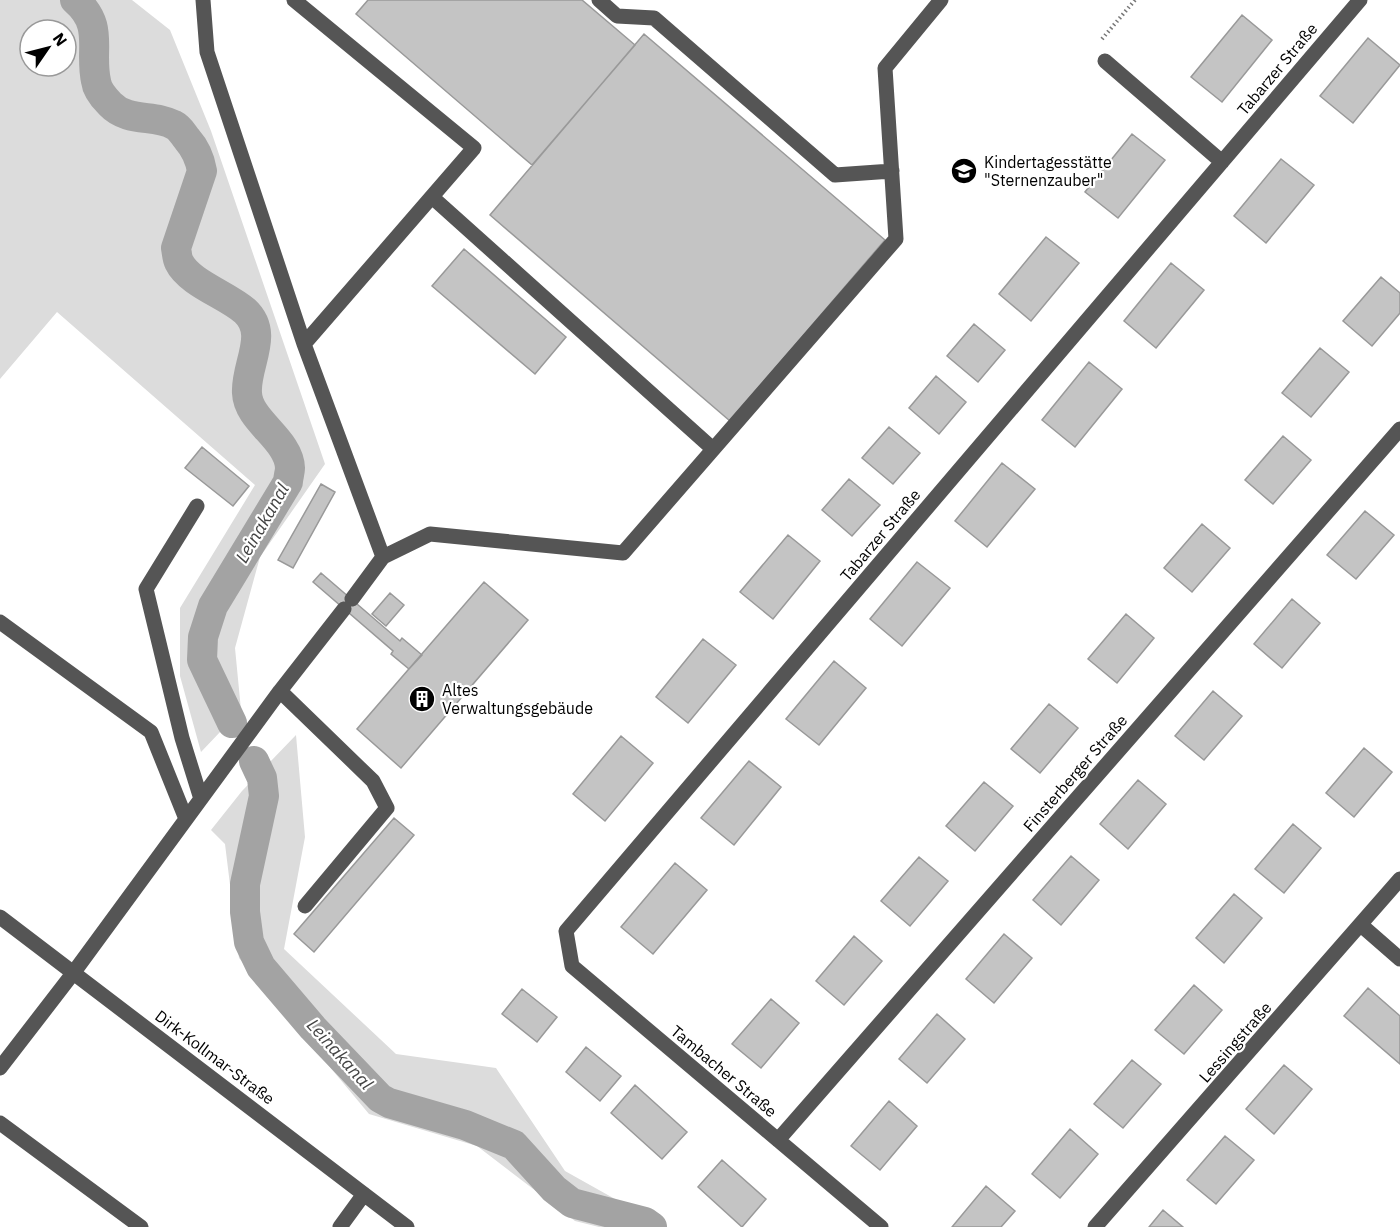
<svg xmlns="http://www.w3.org/2000/svg" width="1400" height="1227" font-family="'IBM Plex Sans',sans-serif">
<style>
.green{fill:#dcdcdc;fill-rule:evenodd}
.lines{fill:none;stroke-linecap:round;stroke-linejoin:round}
.canal{stroke:#a3a3a3;stroke-width:30}
.building{fill:#c4c4c4;stroke:#999;stroke-width:1.5}
.path{stroke:#777;stroke-width:4;stroke-dasharray:1.5 3;stroke-linecap:butt}
.minor{stroke:#555;stroke-width:15}
.labels{text-anchor:middle;dominant-baseline:central;stroke-width:4.5;stroke-linejoin:round;paint-order:stroke}
.street-label{font-size:16px;fill:#000;stroke:#fff}
.poi-label{font-size:16px;fill:#000;stroke:#fff;text-anchor:start}
.water-label{font-size:18px;font-style:italic;fill:#444;stroke:#fff}
</style>
<rect width="100%" height="100%" fill="#fff"/>
<!-- green -->
<path class="green" d="M0 0H132L170 30 211 131 325 464 260 557 235 648 241 710 201 752 180 676V608L255 485 57 312 0 379ZM30 30H66V66H30Z
M296 735 305 837 284 949 396 1054 496 1068 565 1171 665 1227H599L575 1221 477 1146 369 1114 239 958 225 844 211 830 242 791Z"/>
<g class="lines">
<!-- canal -->
<path class="canal" d="M75 0C105 26 89 49 96 81 97 90 104 98 110 104 128 123 154 114 174 125 180 128 183 134 187 139 195 148 200 159 202 171L176 248C177 253 177 258 179 262 189 283 227 295 245 311 270 334 245 365 247 393 248 421 289 439 290 468 290 472 288 478 288 482L213 606 203 637 202 660 232 723
M254 761 262 778 264 796 245 884V912L249 942 261 967 313 1028 380 1098 389 1103 465 1125 514 1145 554 1189 572 1203 645 1222 652 1227"/>
</g>
<!-- building -->
<path class="building" d="M368 0H582L635 45 532 165 356 14Z
M1242 15 1272 40 1222 102 1191 77Z
M644 34 885 240 730 421 490 215Z
M1368 38 1400 65 1353 123 1320 96Z
M1132 134 1165 160 1118 218 1085 192Z
M1281 159 1314 185 1266 243 1234 216Z
M1046 237 1079 263 1031 321 999 294Z
M464 249 566 337 535 374 432 286Z
M1171 263 1204 290 1156 348 1124 321Z
M1381 277 1400 293V313L1372 346 1343 321Z
M974 324 1005 350 978 382 947 356Z
M1320 348 1349 372 1311 417 1282 393Z
M1089 362 1122 389 1075 447 1042 420Z
M936 376 966 402 939 434 909 408Z
M889 427 920 453 893 484 862 458Z
M1283 436 1311 460 1273 504 1245 480Z
M202 447 249 486 233 506 185 468Z
M1002 463 1035 489 987 547 955 521Z
M849 479 880 505 852 536 822 510Z
M321 484 335 492 293 568 278 560Z
M1365 511 1394 535 1356 579 1327 555Z
M1202 524 1230 548 1192 592 1164 568Z
M788 535 820 561 773 619 740 592Z
M917 562 950 588 902 646 870 619Z
M321 573 400 641 402 638 422 655 409 669 391 654 393 651 313 582Z
M484 582 528 620 401 768 357 729Z
M390 593 404 605 386 626 372 614Z
M1292 599 1320 623 1282 668 1254 644Z
M1126 614 1154 638 1117 683 1088 659Z
M703 639 736 665 688 723 656 697Z
M834 661 866 688 819 745 786 719Z
M1213 691 1242 716 1204 760 1175 736Z
M1049 704 1078 728 1040 773 1011 749Z
M621 736 653 763 605 821 573 794Z
M1364 748 1392 772 1354 817 1326 793Z
M749 761 781 787 734 845 701 818Z
M1138 780 1166 804 1128 849 1100 824Z
M984 782 1013 806 975 851 946 826Z
M394 818 414 835 314 952 294 934Z
M1293 824 1321 848 1284 893 1255 869Z
M1071 856 1099 880 1061 925 1033 900Z
M919 857 948 881 910 926 881 901Z
M675 863 707 890 653 954 621 927Z
M1234 894 1262 918 1224 963 1196 938Z
M1004 934 1032 958 994 1003 966 979Z
M854 936 882 961 844 1005 816 981Z
M1194 985 1222 1010 1184 1054 1155 1030Z
M1368 988 1400 1016V1064L1344 1016Z
M522 989 557 1017 537 1042 502 1014Z
M771 999 799 1023 761 1068 732 1044Z
M937 1014 965 1039 927 1083 899 1059Z
M586 1047 621 1076 600 1101 566 1072Z
M1132 1060 1161 1084 1123 1128 1094 1104Z
M1284 1065 1312 1089 1274 1134 1246 1109Z
M635 1085 687 1132 662 1159 611 1113Z
M889 1101 917 1126 880 1170 851 1146Z
M1070 1129 1098 1154 1060 1198 1032 1174Z
M1225 1136 1254 1160 1216 1204 1187 1180Z
M722 1160 766 1199 742 1227 698 1187Z
M986 1186 1015 1211 1001 1227H952Z
M1163 1210 1183 1227H1149Z"/>
<g class="lines">
<!-- path -->
<path class="path" d="M1102 39 1135 0"/>
<!-- minor -->
<path class="minor" d="M203 0 207 52 304 344 383 557
M294 0 474 148 304 344
M599 0 617 16 654 18 835 175 892 171
M1105 61 1222 162
M432 197 713 449
M197 506 146 589 182 738 201 799
M352 599 383 557 430 534 623 553 896 239 885 68 941 0
M0 622 151 732 186 819
M280 691 373 781 387 808 305 906
M0 917 407 1227
M1361 925 1400 959
M0 1068 74 972 280 691 344 609
M0 1123 141 1227
M778 1140 1400 429
M340 1227 364 1194
M881 1227 572 966 566 931 1360 0
M1095 1227 1400 879"/>
</g>
<!-- icons -->
<defs>
<g id="school-disc" transform="scale(1.35)"><circle r="9.5" fill="#000" stroke="#fff"/><path d="M0-5L7-2L0 1L-7-2ZM-4 1L0 2.5L4 1V4Q0 6-4 4Z" fill="#fff"/></g>
<g id="building-disc" transform="scale(1.35)"><circle r="9.5" fill="#000" stroke="#fff"/><path d="M-4-6H4V6H1V3H-1V6H-4ZM-2.5-4.3h1.7v1.8h-1.7ZM.8-4.3h1.7v1.8H.8ZM-2.5-1h1.7V.8h-1.7ZM.8-1h1.7V.8H.8Z" fill="#fff"/></g>
</defs>
<g fill-rule="evenodd">
<use href="#school-disc" x="964" y="171"/>
<use href="#building-disc" x="422" y="699"/>
</g>
<g class="labels">
<!-- street labels -->
<g class="street-label">
<text transform="translate(1277 69) rotate(-50)">Tabarzer Straße</text>
<text transform="translate(880 535) rotate(-50)">Tabarzer Straße</text>
<text transform="translate(1075 773) rotate(-49)">Finsterberger Straße</text>
<text transform="translate(1235 1042) rotate(-49)">Lessingstraße</text>
<text transform="translate(215 1057) rotate(37)">Dirk-Kollmar-Straße</text>
<text transform="translate(724 1071) rotate(40)">Tambacher Straße</text>
</g>
<!-- poi labels -->
<g class="poi-label">
<text x="984" y="162">Kindertagesstätte<tspan x="984" dy="18">"Sternenzauber"</tspan></text>
<text x="442" y="690">Altes<tspan x="442" dy="18">Verwaltungsgebäude</tspan></text>
</g>
<!-- water labels -->
<g class="water-label">
<text transform="translate(262 523) rotate(-60)">Leinakanal</text>
<text transform="translate(340 1054) rotate(48)">Leinakanal</text>
</g>
</g>
<!-- north arrow -->
<g transform="translate(48 48) rotate(55)"><circle r="28" fill="#ffffff" stroke="#999999" stroke-width="1.5"/>
<path d="M0-4.5L10 22L0 15L-10 22Z" fill="#000000"/>
<text y="-9" font-size="16" font-weight="bold" text-anchor="middle" fill="#000000">N</text>
</g>
</svg>
